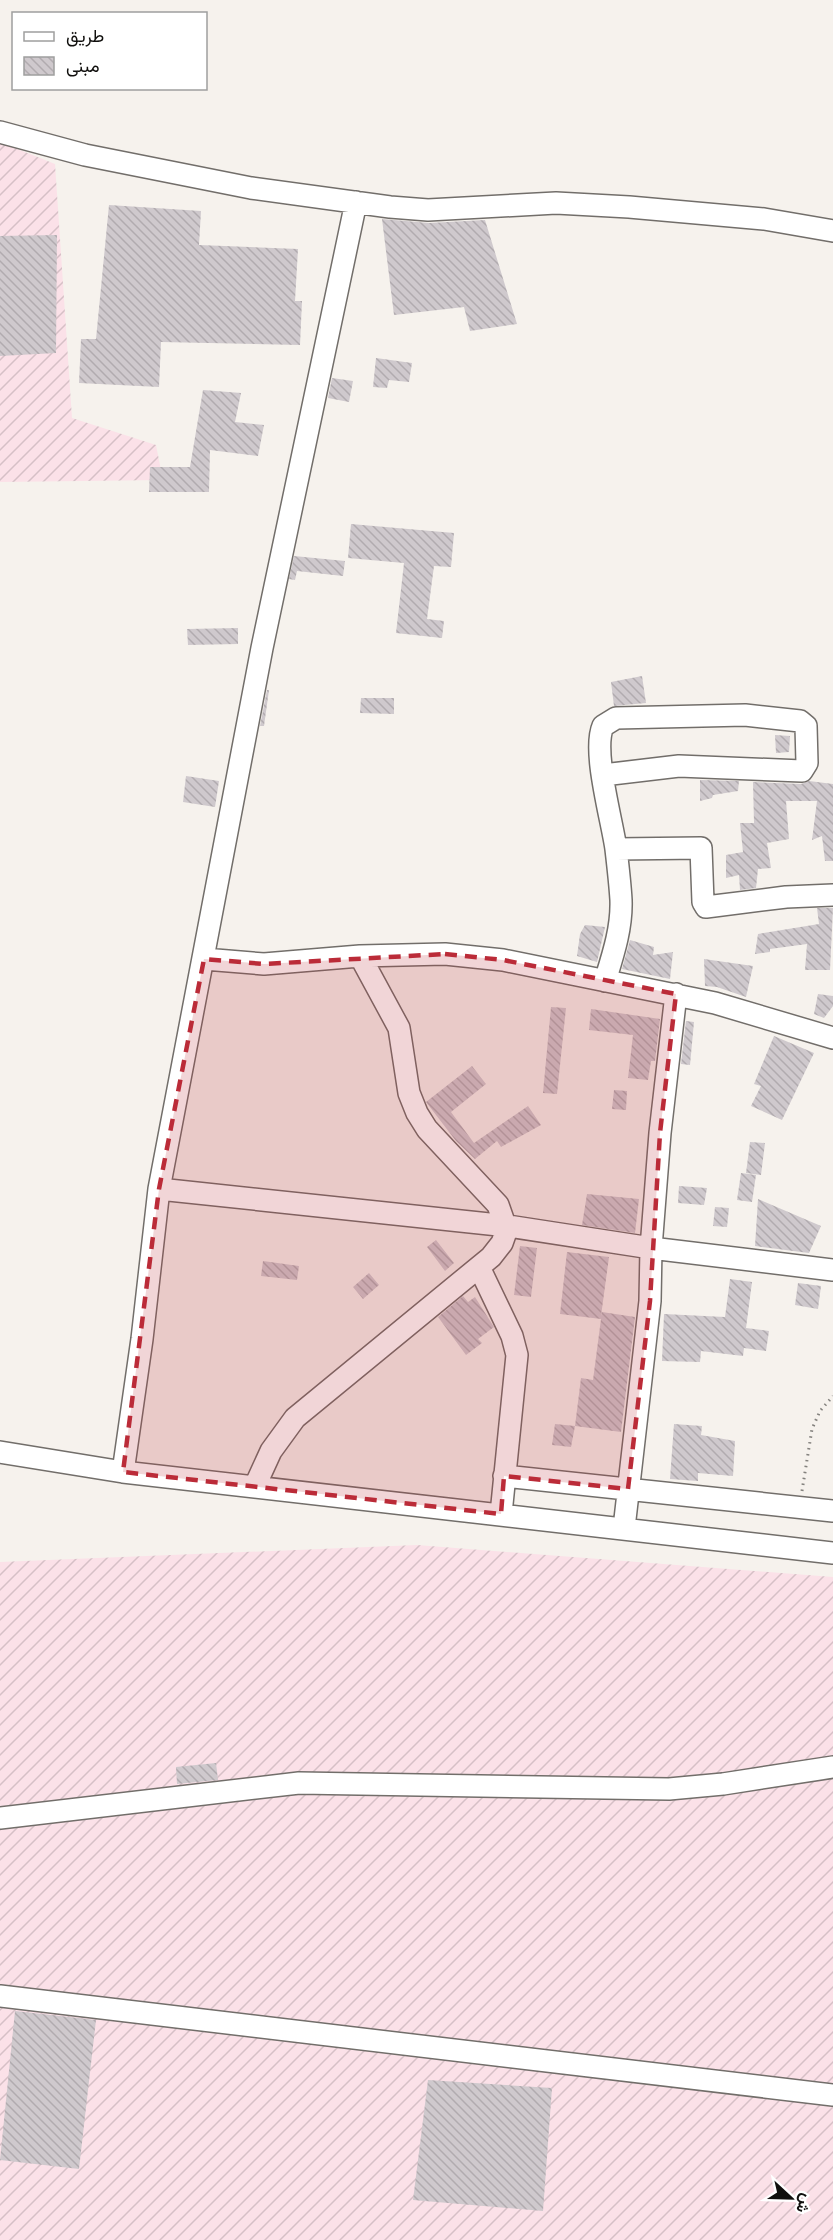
<svg xmlns="http://www.w3.org/2000/svg" width="833" height="2240" font-family="Inter,Vazirmatn,sans-serif">
<style>
.industrial{fill:url(#industrial-furrows)}
.building{fill:url(#building-back-hatch)}
.lines{fill:none;stroke-linecap:round;stroke-linejoin:round}
.minor-casing{stroke:#726e6a;stroke-width:24}
.path{stroke:#83817d;stroke-width:3;stroke-dasharray:1.5 4.5;stroke-linecap:butt}
.minor{stroke:#fff;stroke-width:21}
.marked{fill:#bb2b38;fill-opacity:0.2;stroke:#bb2b38;stroke-width:4.5;stroke-dasharray:12 8;stroke-linejoin:round}
</style>
<defs>
<pattern id="industrial-furrows" width="10" height="10" patternUnits="userSpaceOnUse" patternTransform="scale(1.5)"><rect width="10" height="10" fill="#fbe1e8"/><path d="M-1 1l2-2M0 10L10 0M9 11l2-2" fill="none" stroke="#d6c0c6"/></pattern>
<pattern id="building-back-hatch" width="6" height="6" patternUnits="userSpaceOnUse" patternTransform="scale(1.5)"><rect width="6" height="6" fill="#cfc9cd"/><path d="M-1 5l2 2M0 0l6 6M5-1l2 2" fill="none" stroke="#b1abaf"/></pattern>
</defs>
<rect width="100%" height="100%" fill="#f6f2ed"/>
<!-- industrial -->
<path class="industrial" d="M0 142 55 164 72 418 156 445 163 480 0 482Z
M417 1545 833 1577V2240H0V1562Z"/>
<!-- building -->
<path class="building" d="M109 205 201 211 199 245 298 249 295 301H302L300 345 161 342 159 387 79 383 81 339H96Z
M382 219 429 223 485 220 517 324 470 331 464 307 394 315Z
M57 235 56 353 0 356V236Z
M376 358 412 363 409 382 389 380 387 388 373 387Z
M332 378 353 381 349 402 328 398Z
M203 390 241 393 235 422 264 425 258 456 210 450 209 492H149L150 467H190Z
M351 524 454 533 451 567 434 566 427 619 444 621 442 638 396 633 404 563 348 558Z
M294 556 345 561 343 576 297 571 295 580 289 579Z
M238 628V644L188 645 187 629Z
M642 676 646 703 614 706 611 682Z
M267 690H269L264 726H260Z
M361 698H394V714L360 713Z
M775 735 790 736 789 752 776 753Z
M186 776 219 781 215 807 183 802Z
M700 780 739 781 738 791 713 795 712 798 700 801Z
M809 781 833 784V861H825L822 836 812 840 817 801H786L789 839 767 843 771 868 758 869 756 888 740 890 739 875 726 878V855L743 852 740 823H754L753 782 801 784Z
M817 908H833L830 970H805L807 944 770 949V952L755 954 758 934 819 924Z
M585 925 605 927 597 962 577 956 580 934Z
M630 940 654 947 653 955 673 952 670 979 622 969Z
M704 959 753 966 746 997 717 987 705 986Z
M818 994 833 996V1006L824 1018 814 1014Z
M551 1007 566 1008 557 1094 543 1093Z
M591 1009 660 1019 655 1061H651L648 1080 628 1078 633 1035 589 1030Z
M686 1021 694 1022 690 1065 681 1064Z
M774 1036 814 1053 782 1120 751 1106 761 1086 754 1084Z
M472 1066 486 1084 451 1112 474 1143 528 1106 541 1125 501 1147 497 1141 475 1159 456 1141 426 1102Z
M614 1090 627 1091 626 1110 612 1109Z
M750 1142 765 1143 761 1175 746 1173Z
M741 1173 756 1175 752 1202 737 1200Z
M679 1186 707 1188 704 1205 678 1203Z
M587 1194 639 1199 635 1233 582 1225Z
M758 1199 821 1226 809 1253 755 1246Z
M715 1207 729 1208 727 1227 713 1226Z
M436 1240 454 1263 445 1271 427 1247Z
M520 1246 537 1248 531 1297 514 1295Z
M567 1252 609 1257 601 1316 602 1312 635 1317 621 1432 575 1426 581 1378 593 1380 601 1319 560 1314Z
M263 1261 299 1266 297 1280 261 1276Z
M369 1273 379 1285 363 1299 353 1287Z
M730 1279 752 1282 746 1328 769 1331 766 1351 744 1348 743 1356 701 1351 700 1362 662 1361 664 1314 725 1317Z
M798 1283 821 1286 818 1309 795 1305Z
M463 1296 468 1302 475 1297 494 1327 478 1339 482 1343 466 1355 438 1317Z
M555 1424 575 1426 571 1447 552 1445Z
M674 1424 702 1426 701 1435 735 1441 733 1476 698 1473V1481L670 1479Z
M216 1763 218 1780 177 1784 176 1767Z
M15 2011 96 2020 79 2169 0 2160Z
M428 2080 552 2088 543 2211 413 2200Z"/>
<g class="lines">
<!-- minor casing -->
<g class="minor-casing">
<path id="minor" d="M0 132 85 155 251 188 390 207 428 210 556 203 629 207 764 219 833 231
M603 775 679 766 802 771 807 763 806 726 800 721 745 715 616 718 603 726C592 751 612 820 616 849 618 866 620 883 621 900 622 928 613 955 605 981
M616 849 701 848 703 902 706 907 786 897 833 895
M204 959 264 964 360 956 445 954 503 960 715 1003 833 1038
M159 1189 508 1226 651 1248 833 1270
M479 1267 512 1336 517 1355 501 1514
M0 1452 123 1472 833 1553
M123 1472 142 1339 159 1189 262 648 356 202
M504 1476 833 1511
M255 1486 271 1451 295 1418 491 1257 502 1243 508 1226 505 1225 498 1205 427 1129 417 1113 409 1093 399 1028 360 956
M624 1528 650 1301 651 1248 660 1133 676 994
M0 1818 299 1783 669 1789 723 1784 833 1767
M0 1996 833 2095"/>
</g>
<!-- path -->
<path class="path" d="M802 1491 812 1429 820 1411 833 1396"/>
<!-- minor -->
<use href="#minor" class="minor"/>
</g>
<!-- marked area -->
<path class="marked" d="M445 954 503 960 676 994 660 1133 650 1301 628 1489 504 1476 501 1514 123 1472 159 1189 204 959 264 964Z"/>
<!-- legend -->
<rect x="12" y="12" width="195" height="78" fill="#ffffff" stroke="#9f9f9e" stroke-width="1.5"/>
<rect x="24" y="32" width="30" height="9" fill="#ffffff" stroke="#9f9f9e" stroke-width="1.5"/>
<text x="66" y="42" font-size="18" fill="#100f0d">طريق</text>
<rect x="24" y="57" width="30" height="18" fill="url(#building-back-hatch)" stroke="#9f9f9e" stroke-width="1.5"/>
<text x="66" y="72" font-size="18" fill="#100f0d">مبنى</text>
<!-- north arrow -->
<g transform="translate(791 2198) rotate(112)" stroke="#ffffff" stroke-width="4.5" paint-order="stroke">
<path d="M0-4.5L10 22L0 15L-10 22Z" fill="#100f0d"/>
<text y="-9" font-size="16" font-weight="bold" text-anchor="middle" fill="#100f0d">ش</text>
</g>
</svg>
